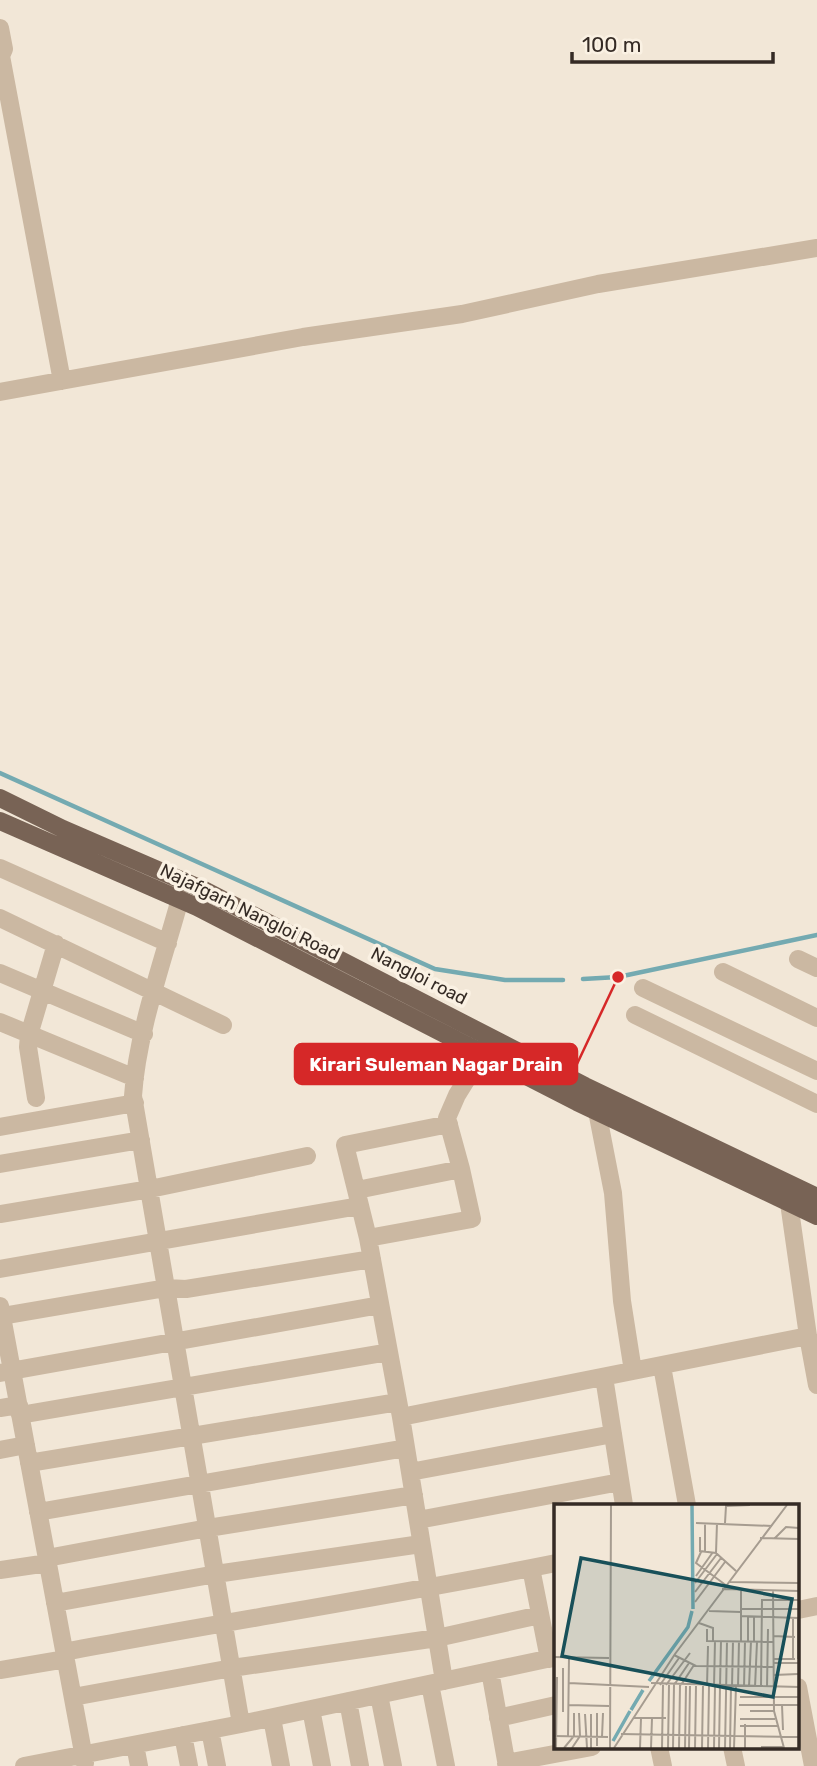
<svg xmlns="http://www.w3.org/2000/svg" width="817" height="1766" font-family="Rubik,sans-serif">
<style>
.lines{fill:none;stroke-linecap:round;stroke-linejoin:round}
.stream{stroke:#74aab1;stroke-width:4.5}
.minor{stroke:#cbb8a2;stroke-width:18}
.major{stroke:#786355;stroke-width:18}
.labels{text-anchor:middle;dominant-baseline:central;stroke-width:7;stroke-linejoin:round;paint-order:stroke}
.street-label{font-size:18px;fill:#352b25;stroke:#faf1e3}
.inset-river{fill:none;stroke:#74aab1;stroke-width:3.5}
.inset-road{fill:none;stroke:#a69c90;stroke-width:2}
.view{fill:#185059;fill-opacity:0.15;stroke:#185059;stroke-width:3.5}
.inset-edge{fill:none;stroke:#352b25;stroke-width:3.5}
.leader{fill:none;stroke:#d62828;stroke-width:2.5}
.callout-dot{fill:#d62828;stroke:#faf1e3;stroke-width:2.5}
.callout{fill:#d62828;stroke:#d62828;stroke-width:2.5}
.callout-label{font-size:19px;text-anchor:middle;font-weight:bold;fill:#fff}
</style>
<rect width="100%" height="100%" fill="#f2e7d7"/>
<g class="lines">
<!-- stream -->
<path class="stream" d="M0 773 435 969 505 980H563
M583 979 618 977 817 935"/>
<!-- minor -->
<path class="minor" d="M0 28 4 49 1 56 62 381
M0 392 303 337 462 314 598 284 817 248
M0 868 168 943
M180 899C163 961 137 1033 133 1096L241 1724
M0 918 223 1025
M798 959 817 968
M723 972 817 1018
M0 973 144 1034
M643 988 817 1071
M635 1015 817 1104
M0 1022 135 1078
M36 1098 28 1047 29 1035 56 944
M597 1111 613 1193 622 1301 633 1371
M0 1127 135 1103
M0 1164 141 1140
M357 1190 461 1169 447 1118 457 1095 483 1053
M791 1192 789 1203 808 1336 817 1385
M0 1214 150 1189 307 1156
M368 1238 472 1219 461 1169
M0 1269 359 1206
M0 1306 85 1763
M2 1316 166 1288 186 1289 372 1259
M662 1366 687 1505
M0 1373 380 1305
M604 1377 624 1505
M0 1408 19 1405
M20 1415 389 1352
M401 1417 808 1336
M0 1450 26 1445
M29 1463 398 1402
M410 1472 613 1434
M38 1512 406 1448
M418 1520 620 1482
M47 1558 208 1528 414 1495
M531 1568 549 1659
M0 1570 48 1563
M55 1603 216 1574 421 1544
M798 1610 817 1606
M64 1652C228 1621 393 1596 556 1563
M0 1670 66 1659
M490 1671 507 1766
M444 1681 401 1417 368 1238 345 1145 449 1124
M430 1684 446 1766
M798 1687 813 1766
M379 1695 393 1766
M73 1697 232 1668 437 1638 540 1615
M348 1701 360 1766
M311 1709 322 1766
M272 1718 281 1766
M498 1718 556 1705
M210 1730 217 1766
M183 1735 189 1766
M135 1745 139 1766
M659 1747 663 1766
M732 1747 736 1766
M506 1763 592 1747
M24 1766 241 1724 556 1657"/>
<!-- major -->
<path class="major" d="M0 798 63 829 204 890 585 1086 817 1197
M0 821 197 907 577 1102 817 1216"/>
</g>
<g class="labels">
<!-- street labels -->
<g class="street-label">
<text transform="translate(250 912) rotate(26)">Najafgarh Nangloi Road</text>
<text transform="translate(419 976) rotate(27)">Nangloi road</text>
</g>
</g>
<!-- overview -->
<g transform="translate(554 1504)">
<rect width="245" height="245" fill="#f2e7d7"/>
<path class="inset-river" d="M138 1 139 105M95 177 134 123 138 107M77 206 89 186M59 237 76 207"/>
<path class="inset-road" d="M142 19 218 22M171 19 172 2 196 1M146 33V47L162 49 182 67M206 34 245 35M220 35 232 23 245 24M147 48 142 59 173 82M151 48V19M162 49 163 19M142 72 159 48M176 78 245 79M141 79 163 50M168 85 245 87M187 87V137M219 87 220 207 230 244M141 88 167 54M141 98 171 58M187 105H245M155 107 187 108M187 112 245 114M239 114V155M244 114V155M145 119 159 124V137M153 125V137L219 138M219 132 241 133M194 137V112M200 137V112M120 151 142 162 220 163M0 153 55 154M220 155H241M220 159H245M220 171 244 170M15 179 95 183M97 179 245 183M106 181 125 154M112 181 136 149M127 181 140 161M153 182 154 142M160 182 161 137M166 182 167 137M178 182 179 137M184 183 185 137M190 183 191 137M195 183 197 137M201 183 203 138M207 183 208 96H245M213 183 214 125M186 193H245M14 201 55 202M185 201H245M228 201 229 226M196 207H220M9 208V164M31 210 33 244M79 214H112M186 215H221M186 222H223M67 230 245 233M0 232 54 233M14 232 15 153M48 233 49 209M43 242V209M207 243H230M2 244 3 173M10 244 20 232V209M18 244 26 232 25 209M37 244V210M56 244 57 1M60 244 121 150 233 1M86 244 87 214M97 244 98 214M108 244 109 181M114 244 115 181M119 244 120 181 135 159M125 244 126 181M131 244 132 182M135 244 136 182M141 244 142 182M148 244 149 182M154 244 155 182M160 244 161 182M165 244 166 182M171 244 173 137M176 244 177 182M180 244 182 182M191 244V220"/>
<path class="view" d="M27 54 238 95 219 193 8 152Z"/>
<rect width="245" height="245" class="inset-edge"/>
</g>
<!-- callouts -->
<path class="leader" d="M618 977L577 1064"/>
<circle class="callout-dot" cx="618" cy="977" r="7"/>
<rect class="callout" x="295" y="1044" width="282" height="40" rx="7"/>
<g class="callout-label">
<text x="436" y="1071">Kirari Suleman Nagar Drain</text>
</g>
<!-- scale -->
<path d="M572 52v10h201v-10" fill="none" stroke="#352b25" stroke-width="3.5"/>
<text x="582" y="52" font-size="21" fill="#352b25" stroke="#faf1e3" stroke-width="5" paint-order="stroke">100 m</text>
</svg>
